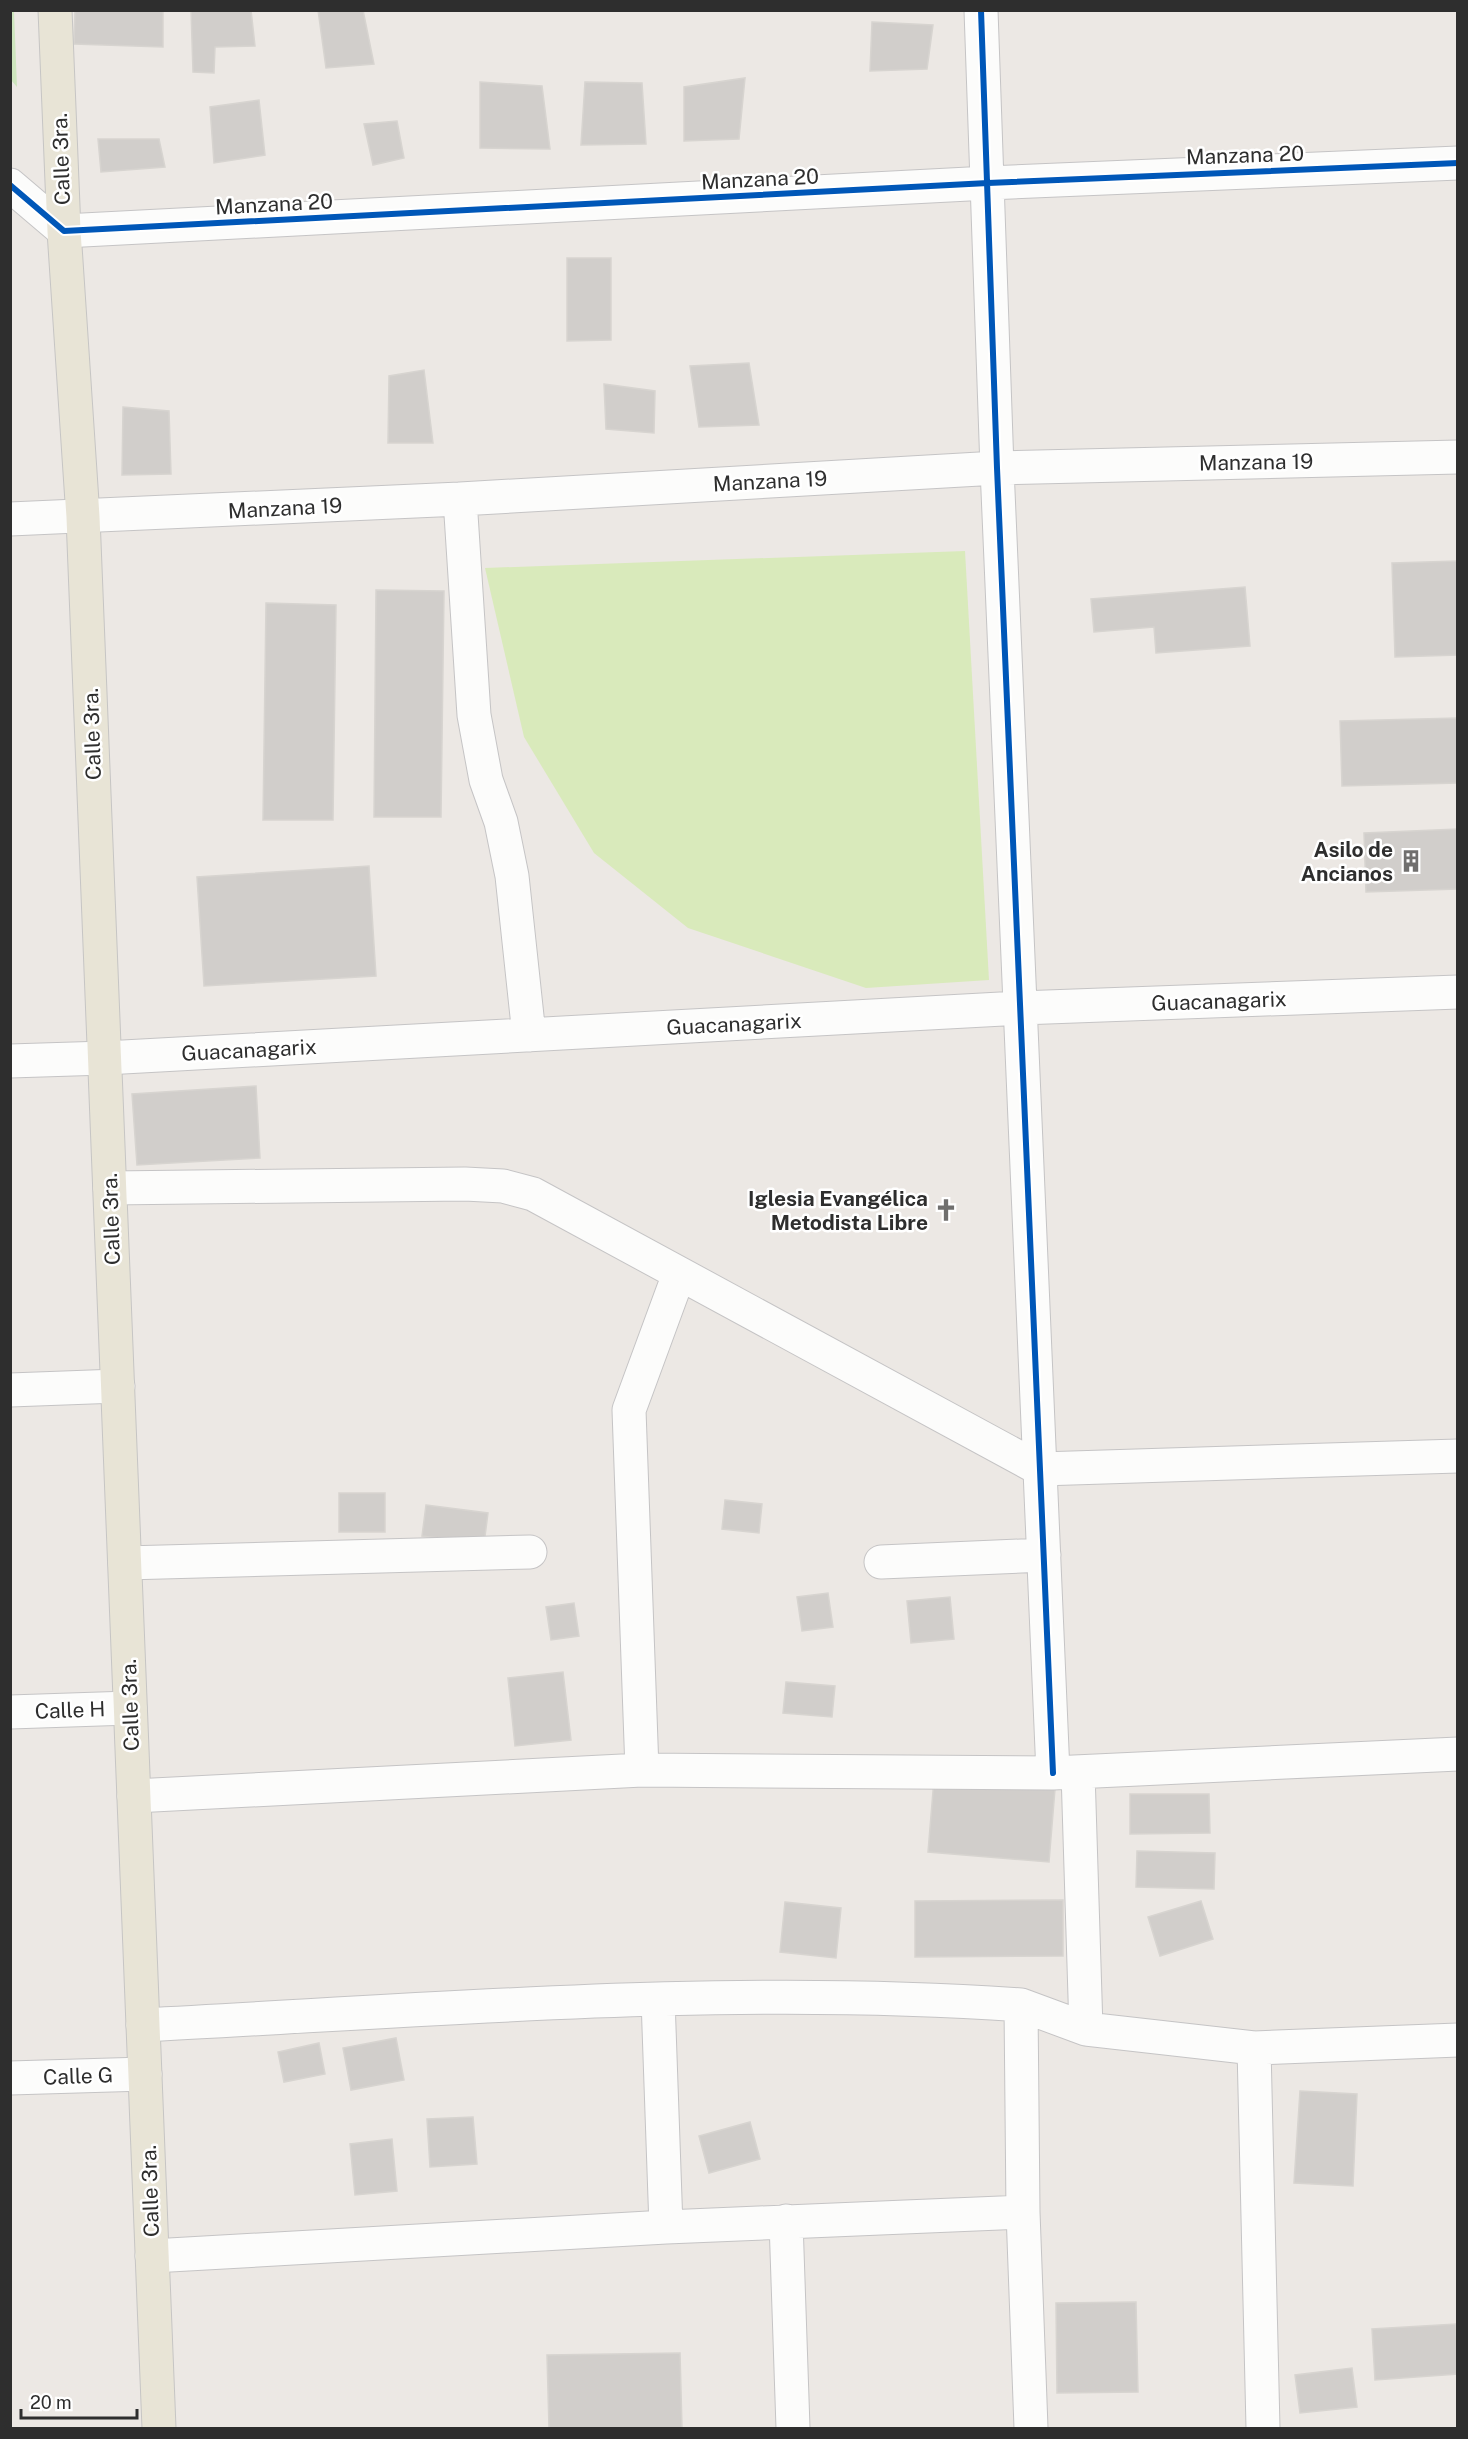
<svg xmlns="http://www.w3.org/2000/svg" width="1468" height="2439" font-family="'Public Sans',sans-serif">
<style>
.green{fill:#cee6be}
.pitch{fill:#d9eabb}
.building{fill:#d1cecb;stroke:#d7d4d0;stroke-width:1.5}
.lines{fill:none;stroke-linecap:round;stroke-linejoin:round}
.minor-casing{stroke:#c5c4c5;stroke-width:35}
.major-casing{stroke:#c6c5c4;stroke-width:35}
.minor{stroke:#fcfcfb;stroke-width:33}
.major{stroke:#e8e4d6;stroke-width:33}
.cycleway-casing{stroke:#fff;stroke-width:10}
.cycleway{stroke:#0057b8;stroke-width:6}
.labels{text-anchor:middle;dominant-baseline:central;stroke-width:5;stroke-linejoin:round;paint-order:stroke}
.street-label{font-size:21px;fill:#2e2e2e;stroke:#fff}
.poi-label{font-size:21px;font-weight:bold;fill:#2e2e2e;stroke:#fff;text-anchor:end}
</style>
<rect width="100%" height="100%" fill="#ece8e4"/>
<!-- green -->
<path class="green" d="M10 11H14L17 87 11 80Z"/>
<!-- pitch -->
<path class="pitch" d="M965 551 989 980 866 988 688 928 594 853 524 737 485 568Z"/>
<!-- building -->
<path class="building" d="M75 10H163V47L74 44Z
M191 10H251L255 46 215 47 214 73 193 72Z
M318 10H363L374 64 326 68Z
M872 22 933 25 927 69 870 71Z
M745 78 739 139 684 141V87Z
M480 82 542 86 550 149 480 148Z
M585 82 642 83 646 144 581 145Z
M259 100 265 155 214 163 210 107Z
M397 121 404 158 373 165 364 124Z
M98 139H159L165 167 101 172Z
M567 258H611V340L567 341Z
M749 363 759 425 699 427 690 366Z
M424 370 433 443H388L389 376Z
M604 384 655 391 654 433 606 429Z
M123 407 169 411 171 474 122 475Z
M1458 561V655L1395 657 1392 563Z
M1245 587 1250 646 1156 653 1154 627 1094 632 1091 599Z
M376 590 444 591 441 817H374Z
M266 603 336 605 333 820H263Z
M1458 718V783L1342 786 1340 721Z
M1458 829V889L1366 892 1364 833Z
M369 866 376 976 204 986 197 877Z
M256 1086 260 1158 137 1165 132 1094Z
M339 1493H385V1532H339Z
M725 1500 762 1504 759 1533 722 1529Z
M426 1505 488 1513 484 1544 422 1536Z
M828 1593 833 1627 802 1631 797 1597Z
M950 1597 954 1639 911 1643 907 1601Z
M574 1603 579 1636 551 1640 546 1607Z
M563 1672 571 1740 515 1746 508 1678Z
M786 1682 835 1686 832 1717 783 1713Z
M934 1779 1055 1789 1049 1862 928 1852Z
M1130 1794H1209L1210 1833 1130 1834Z
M1137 1851 1215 1853 1214 1889 1136 1887Z
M1063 1900V1956L915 1957V1901Z
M1201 1901 1213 1939 1160 1956 1148 1917Z
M785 1902 841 1908 836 1958 780 1952Z
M396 2038 404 2080 351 2090 343 2048Z
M319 2043 325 2074 284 2082 278 2052Z
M1300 2091 1357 2094 1353 2186 1294 2183Z
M473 2117 477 2164 430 2167 427 2119Z
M750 2122 760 2159 709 2173 699 2136Z
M392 2139 397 2191 355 2195 350 2144Z
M1136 2302 1138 2392 1057 2393 1056 2303Z
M1456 2324 1458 2374 1375 2380 1372 2329Z
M680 2353 682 2428H549L547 2355Z
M1352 2368 1357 2407 1300 2413 1295 2375Z"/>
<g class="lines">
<!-- minor casing -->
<g class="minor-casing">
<path id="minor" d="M981 10 997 468 1053 1773
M10 185 64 231 988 183 1458 163
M460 499 474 715 486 780 501 822 512 876 529 1035
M10 519 460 499 997 468 1458 457
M10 1061 105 1058 1020 1008 1458 992
M110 1188 465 1184 503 1186 533 1194 1040 1469 1458 1456
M10 1390 118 1386
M881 1562 1044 1555
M125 1563 530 1552
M10 1712 130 1708
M642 1770 629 1410 679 1274
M1078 1772 1086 2029
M134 1796 642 1770 1053 1773 1458 1754
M658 1999 666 2227
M1021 2005 1086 2029 1254 2048 1458 2040
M143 2025C435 2010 730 1984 1021 2005L1023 2212 1031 2428
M1254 2048 1263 2428
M10 2078 145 2074
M786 2221 793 2428
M152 2256 666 2227 1023 2212"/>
</g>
<!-- major casing -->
<g class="major-casing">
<path id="major" d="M55 10 64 231 83 517 159 2428"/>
</g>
<!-- minor -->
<use href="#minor" class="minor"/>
<!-- major -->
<use href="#major" class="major"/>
<!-- cycleway casing -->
<g class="cycleway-casing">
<path id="cycleway" d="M981 10 997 468 1053 1773
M10 185 64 231 988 183 1458 163"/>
</g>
<!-- cycleway -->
<use href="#cycleway" class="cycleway"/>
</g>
<!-- icons -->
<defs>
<g id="building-bare" transform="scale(1.8)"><path d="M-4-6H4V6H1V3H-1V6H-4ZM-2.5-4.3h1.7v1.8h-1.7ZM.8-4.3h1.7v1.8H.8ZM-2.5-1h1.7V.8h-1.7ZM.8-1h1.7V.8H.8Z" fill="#706f6e" stroke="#fff" stroke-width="2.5" paint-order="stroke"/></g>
<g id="church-bare" transform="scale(1.8)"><path d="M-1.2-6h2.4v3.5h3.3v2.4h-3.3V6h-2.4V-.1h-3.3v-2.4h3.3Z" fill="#706f6e" stroke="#fff" stroke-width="2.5" paint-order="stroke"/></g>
</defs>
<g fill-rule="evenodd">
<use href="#building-bare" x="1411" y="861"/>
<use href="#church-bare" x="946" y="1210"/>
</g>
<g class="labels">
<!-- street labels -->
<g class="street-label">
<text transform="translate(1245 155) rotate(-2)">Manzana 20</text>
<text transform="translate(61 159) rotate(-92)">Calle 3ra.</text>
<text transform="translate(760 179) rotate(-3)">Manzana 20</text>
<text transform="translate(274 204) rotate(-3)">Manzana 20</text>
<text transform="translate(1256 462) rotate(-1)">Manzana 19</text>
<text transform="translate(770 481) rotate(-3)">Manzana 19</text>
<text transform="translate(285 508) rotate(-3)">Manzana 19</text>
<text transform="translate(92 734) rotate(-92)">Calle 3ra.</text>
<text transform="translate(1219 1001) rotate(-2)">Guacanagarix</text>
<text transform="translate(734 1024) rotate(-3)">Guacanagarix</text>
<text transform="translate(249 1050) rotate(-3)">Guacanagarix</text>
<text transform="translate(111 1219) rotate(-92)">Calle 3ra.</text>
<text transform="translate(130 1705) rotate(-92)">Calle 3ra.</text>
<text transform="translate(70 1710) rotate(-2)">Calle H</text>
<text transform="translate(78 2076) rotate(-2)">Calle G</text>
<text transform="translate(150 2191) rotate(-92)">Calle 3ra.</text>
</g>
<!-- poi labels -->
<g class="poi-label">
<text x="1393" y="849">Asilo de<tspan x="1393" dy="24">Ancianos</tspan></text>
<text x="928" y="1198">Iglesia Evangélica<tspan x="928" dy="24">Metodista Libre</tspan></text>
</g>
</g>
<!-- border -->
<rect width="1468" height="2439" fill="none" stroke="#2e2e2e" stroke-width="24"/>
<!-- scale -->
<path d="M21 2409v9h116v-9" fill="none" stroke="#2e2e2e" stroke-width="3"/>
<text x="30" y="2409" font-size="18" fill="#2e2e2e" stroke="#ffffff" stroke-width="4.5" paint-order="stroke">20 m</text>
</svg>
